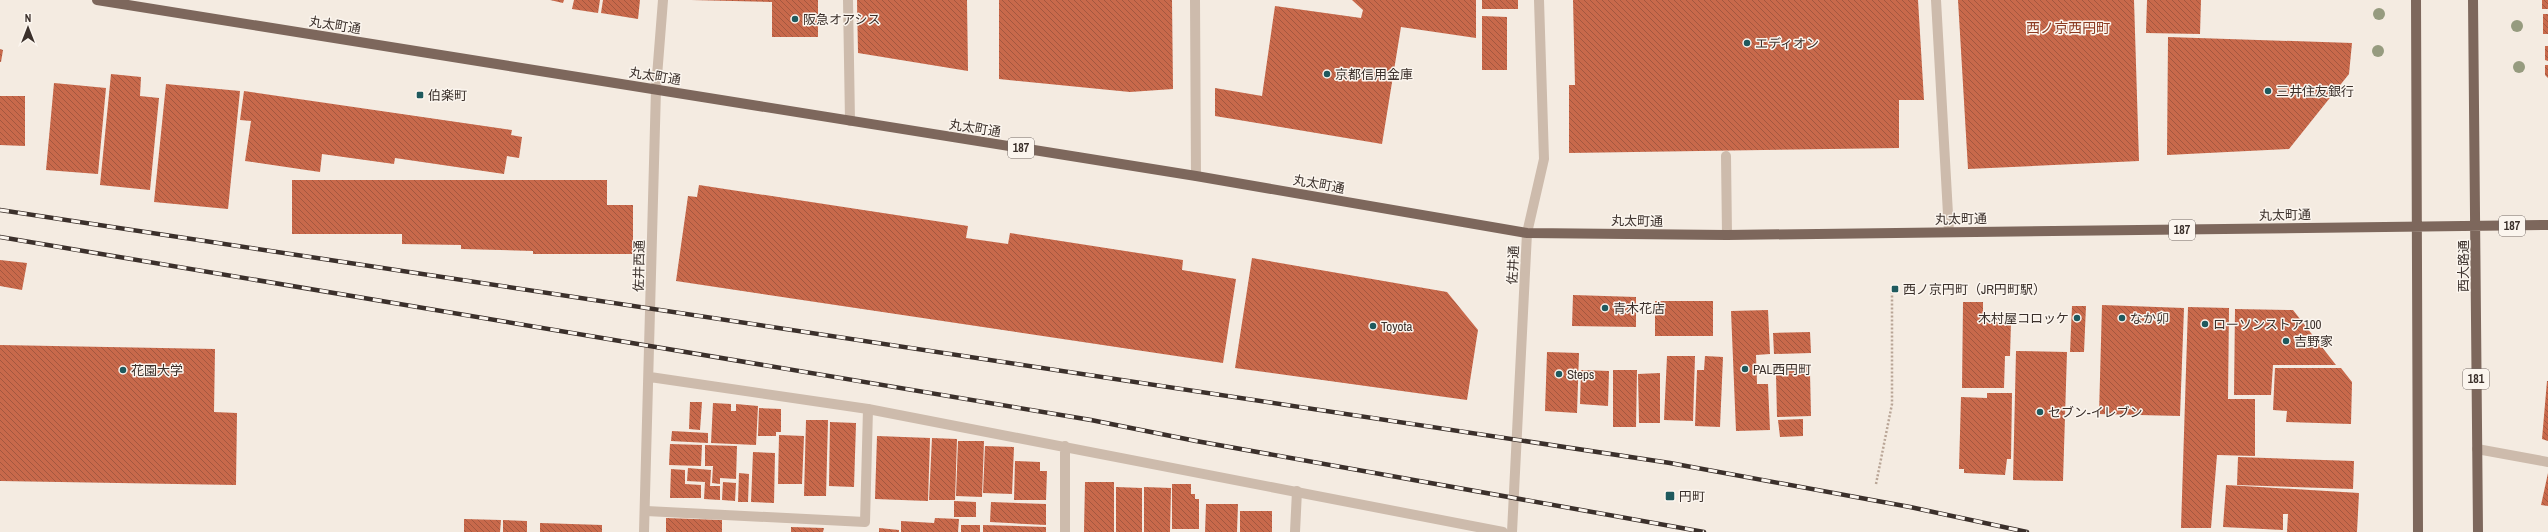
<svg xmlns="http://www.w3.org/2000/svg" width="2548" height="532" font-family="'Archivo Narrow','Noto Sans JP',sans-serif">
<style>
.building{fill:url(#building-back-hatch)}
.lines{fill:none;stroke-linecap:round;stroke-linejoin:round}
.path{stroke:#b9a596;stroke-width:2.5;stroke-dasharray:2 2;stroke-linecap:butt}
.service{stroke:#cdbbac;stroke-width:10}
.minor{stroke:#cdbbac;stroke-width:10}
.tertiary{stroke:#cdbbac;stroke-width:10}
.primary{stroke:#7d675c;stroke-width:10}
.rail-casing{stroke:#3b302b;stroke-width:4.5}
.rail{stroke:#fbf5ee;stroke-width:3;stroke-dasharray:9;stroke-linecap:butt}
.tree{fill:#969b7f}
.poi-dot{fill:#1f5a5e;stroke:#fbf5ee;stroke-width:1.5}
.labels{text-anchor:middle;dominant-baseline:central;stroke-width:3;stroke-linejoin:round;paint-order:stroke}
.shield{fill:#fbf5ee;stroke:#756b66;stroke-width:1}
.shield-label{font-size:12px;font-weight:bold;fill:#3b302b}
.poi-label{font-size:13px;fill:#3b302b;stroke:#fbf5ee;text-anchor:start}
.street-label{font-size:13px;fill:#3b302b;stroke:#fbf5ee}
.neighbourhood-label{font-size:14px;fill:#8c3b22;stroke:#fbf5ee}
</style>
<defs>
<pattern id="building-back-hatch" width="6" height="6" patternUnits="userSpaceOnUse"><rect width="6" height="6" fill="#c8694b"/><path d="M-1 5l2 2M0 0l6 6M5-1l2 2" fill="none" stroke="#a4573f"/></pattern>
</defs>
<rect width="100%" height="100%" fill="#f4ebe1"/>
<!-- building -->
<path class="building" d="M550 0H564L563 3Z
M574 0H600L598 13 572 9Z
M603 0H640L638 19 601 13Z
M691 0H818V37H772V2Z
M857 0H967L968 71 858 53Z
M999 0H1172L1173 89 1130 92 999 79Z
M1352 0H1476V38L1401 27 1382 144 1215 116V88L1262 96 1275 6 1361 18 1363 10Z
M1482 0H1518V9H1482Z
M1573 0H1918L1924 100H1899V148L1569 153V85H1575Z
M1958 0H2134L2139 161 1968 169Z
M2147 0H2201L2200 34 2146 33Z
M2542 0H2548V9H2542Z
M2543 14H2548V34H2543Z
M1482 16 1507 17V70H1482Z
M2168 37 2352 43 2349 74 2289 149 2167 155Z
M2545 46H2548V61L2545 60Z
M0 49 3 50 1 62H0Z
M2545 65H2548V78L2545 75Z
M111 74 141 77 140 96 159 98 150 190 100 185Z
M54 83 106 88 98 174 46 170Z
M166 84 240 91 228 209 154 202Z
M244 91 512 130 511 135 522 137 519 158 507 156 504 174 395 158 394 164 322 154 320 172 245 161 251 121 240 120Z
M0 96H25V146L0 145Z
M292 180H607V205H633V254H533V251L461 249V245L402 244V234H292Z
M699 185 968 226 966 238 1008 244 1010 233 1183 260 1182 270 1236 279 1223 363 676 281 688 196 697 197Z
M1252 258 1447 292 1478 330 1467 400 1235 368Z
M0 260 27 263 22 290 0 286Z
M1573 295 1636 297V327L1572 326Z
M1655 301H1713V336H1655Z
M1963 302H1983V322H2011L2010 356H2005L2004 388H1962Z
M2102 305 2184 308 2180 416 2099 414Z
M2072 306H2086L2084 352H2070Z
M2188 307 2229 308 2228 399H2255V456L2217 455 2211 528H2181Z
M2235 309 2293 310 2336 365H2273L2271 395H2234Z
M1768 310 1770 354 1756 355 1757 384H1768L1770 430 1736 431 1731 311Z
M1810 332 1811 353 1774 354 1773 333Z
M0 345 215 349 214 412 237 413 236 485 0 481Z
M2016 351 2067 352 2063 481 2013 480Z
M1547 352 1579 353 1577 413 1545 411Z
M1667 356H1695L1693 421 1664 420Z
M1705 356 1723 357 1720 427 1695 426 1697 370H1704Z
M1807 365V372L1777 374V366Z
M2275 368H2341L2352 382 2351 424 2286 422 2287 411 2273 410Z
M1581 370 1609 371 1608 406 1580 404Z
M1613 370H1637L1636 427H1613Z
M1660 373V423H1639L1638 374Z
M1810 373 1811 416 1777 417 1776 374Z
M2547 381H2548V441L2542 439Z
M1987 393H2012L2011 459H2007L2005 475 1964 473V469H1959L1961 397 1987 398Z
M690 402H702L700 430 689 429Z
M713 403 731 404V411H736V404L758 406 756 445 711 443Z
M759 408 781 409V432H776V436H758Z
M1803 419V436L1780 437 1778 420Z
M806 420H828L826 496H804Z
M830 422 856 423 854 487 829 486Z
M672 431 708 433V443L671 441Z
M779 435 804 436 802 484H778Z
M877 436 930 438 928 501 875 499Z
M932 438 957 439 955 500H929Z
M958 441H984L982 497 956 496Z
M670 444 702 445 701 466 669 465Z
M705 445 737 446 736 479 720 478V484L712 483 713 466H705Z
M985 446 1014 447 1012 494 983 493Z
M753 452 775 453 774 503 751 502Z
M2238 457 2354 461 2353 489 2237 485Z
M1015 461 1040 462V471H1047L1046 500H1014Z
M688 468 711 470 710 486H720V500L704 499 705 482 687 481Z
M671 469 685 470V484L701 485V498H670Z
M739 473 749 474 748 502H738Z
M2548 473V506L2541 505Z
M723 482 736 483 735 501 722 500Z
M1085 482H1114V532H1084Z
M1172 484H1191V494H1195V499H1199V529H1172Z
M2226 485 2359 493 2357 532H2287L2288 514H2283V530L2223 527Z
M1116 487 1142 488V532H1116Z
M1144 487 1171 488 1170 532H1144Z
M954 501 976 502V517H954Z
M991 502 1046 504V525L990 522Z
M1206 504H1238L1237 532H1205Z
M1240 511H1272V532H1240Z
M666 518 722 520V532H666Z
M935 518 959 519 958 532H901V521L934 523Z
M464 519 501 520 500 532H464Z
M503 520 527 521V532H503Z
M540 523 602 525V532H540Z
M961 525H980V532H961Z
M983 525 1046 527V532H983Z
M791 527 824 528 823 532H791Z
M879 528 899 530V532H879Z"/>
<g class="lines">
<!-- path -->
<path class="path" d="M1876 484 1892 404V286"/>
<!-- service -->
<path class="service" d="M1726 156 1727 235
M646 511 865 522 868 409
M1295 532 1297 491"/>
<!-- minor -->
<path class="minor" d="M848 0 850 121
M1195 0 1196 176
M1936 0 1949 232
M1527 233 1544 159 1539 0
M650 377 868 409 1503 532
M2477 449 2548 462
M644 532 656 89 663 0
M1065 532V446"/>
<!-- tertiary -->
<path class="tertiary" d="M1512 532 1527 233"/>
<!-- primary -->
<path class="primary" d="M97 0 1196 176 1527 233 1727 235 2548 225
M2416 0 2418 532
M2473 0 2478 532"/>
<!-- rail casing -->
<g class="rail-casing">
<path id="rail" d="M0 210 1670 463 1910 507 2027 532
M0 237 1091 420 1196 441 1704 532"/>
</g>
<!-- rail -->
<use href="#rail" class="rail"/>
</g>
<!-- trees -->
<g class="tree">
<circle cx="2379" cy="14" r="6"/>
<circle cx="2517" cy="26" r="6"/>
<circle cx="2378" cy="51" r="6"/>
<circle cx="2519" cy="67" r="6"/>
</g>
<!-- markers -->
<g class="poi-dot">
<circle cx="795" cy="19" r="4"/>
<circle cx="1747" cy="43" r="4"/>
<circle cx="1327" cy="74" r="4"/>
<circle cx="2268" cy="91" r="4"/>
<rect x="416" y="91" width="8" height="8" rx="2"/>
<rect x="1891" y="285" width="8" height="8" rx="2"/>
<circle cx="1605" cy="308" r="4"/>
<circle cx="2077" cy="318" r="4"/>
<circle cx="2122" cy="318" r="4"/>
<circle cx="2205" cy="324" r="4"/>
<circle cx="1373" cy="326" r="4"/>
<circle cx="2286" cy="341" r="4"/>
<circle cx="1745" cy="369" r="4"/>
<circle cx="123" cy="370" r="4"/>
<circle cx="1559" cy="374" r="4"/>
<circle cx="2040" cy="412" r="4"/>
<rect x="1665" y="491" width="10" height="10" rx="2"/>
</g>
<g class="labels">
<!-- shield labels -->
<g class="shield">
<rect x="1008" y="138" width="26" height="20" rx="3"/>
<rect x="2499" y="216" width="26" height="20" rx="3"/>
<rect x="2169" y="220" width="26" height="20" rx="3"/>
<rect x="2463" y="369" width="26" height="20" rx="3"/>
</g>
<g class="shield-label">
<text x="1021" y="148">187</text>
<text x="2512" y="226">187</text>
<text x="2182" y="230">187</text>
<text x="2476" y="379">181</text>
</g>
<!-- poi labels -->
<g class="poi-label">
<text x="803" y="19">阪急オアシス</text>
<text x="1755" y="43">エディオン</text>
<text x="1335" y="74">京都信用金庫</text>
<text x="2276" y="91">三井住友銀行</text>
<text x="428" y="95">伯楽町</text>
<text x="1903" y="289">西ノ京円町（JR円町駅）</text>
<text x="1613" y="308">青木花店</text>
<text x="2069" y="318" text-anchor="end">木村屋コロッケ</text>
<text x="2130" y="318">なか卯</text>
<text x="2213" y="324">ローソンストア100</text>
<text x="1381" y="326">Toyota</text>
<text x="2294" y="341">吉野家</text>
<text x="1753" y="369">PAL西円町</text>
<text x="131" y="370">花園大学</text>
<text x="1567" y="374">Steps</text>
<text x="2048" y="412">セブン-イレブン</text>
<text x="1679" y="496">円町</text>
</g>
<!-- street labels -->
<g class="street-label">
<text transform="translate(335 25) rotate(9)">丸太町通</text>
<text transform="translate(655 76) rotate(9)">丸太町通</text>
<text transform="translate(975 128) rotate(9)">丸太町通</text>
<text transform="translate(1319 184) rotate(10)">丸太町通</text>
<text transform="translate(2285 215) rotate(-1)">丸太町通</text>
<text transform="translate(1961 219) rotate(-1)">丸太町通</text>
<text transform="translate(1637 221) rotate(1)">丸太町通</text>
<text transform="translate(1513 265) rotate(-87)">佐井通</text>
<text transform="translate(639 266) rotate(-89)">佐井西通</text>
<text transform="translate(2463 266) rotate(-90)">西大路通</text>
</g>
<!-- neighbourhood labels -->
<g class="neighbourhood-label">
<text x="2068" y="28">西ノ京西円町</text>
</g>
</g>
<!-- north arrow -->
<g transform="translate(28 28)" stroke="#fbf5ee" stroke-width="3" paint-order="stroke">
<path d="M0-3L7 15L0 10L-7 15Z" fill="#3b302b"/>
<text y="-6" font-size="11" font-weight="bold" text-anchor="middle" fill="#3b302b">N</text>
</g>
</svg>
